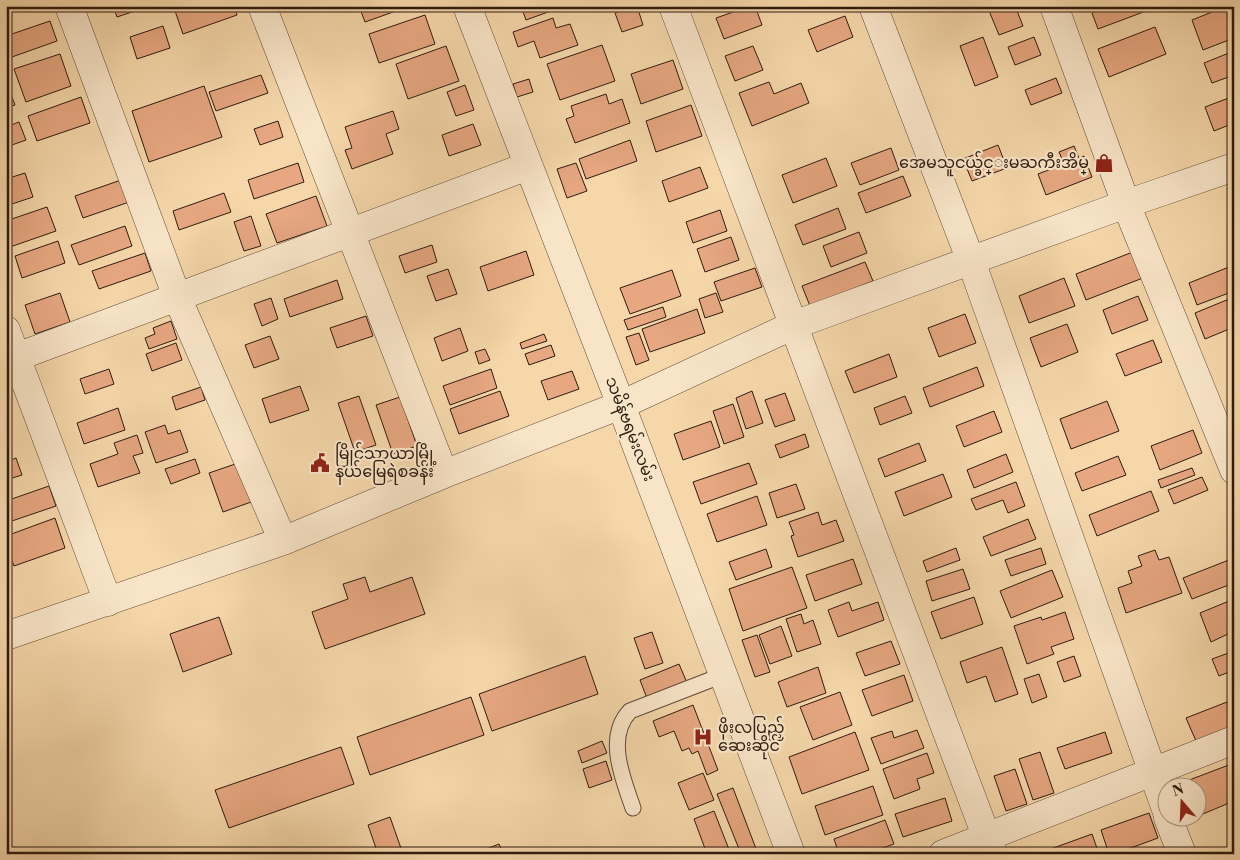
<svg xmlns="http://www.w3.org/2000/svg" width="1240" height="860" font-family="'Libre Bodoni','Noto Sans Myanmar',serif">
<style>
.building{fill:#e6a781;stroke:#2f1b0f}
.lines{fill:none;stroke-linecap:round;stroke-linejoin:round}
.service-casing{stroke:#604a36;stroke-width:17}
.minor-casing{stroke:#604a36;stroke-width:29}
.service{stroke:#f8e5c8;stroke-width:15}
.minor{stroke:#f8e5c8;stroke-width:28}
.labels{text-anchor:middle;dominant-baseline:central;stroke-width:4.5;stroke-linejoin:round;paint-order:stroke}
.poi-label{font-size:16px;fill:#2f1b0f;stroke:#f8e5c8;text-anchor:start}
.street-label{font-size:16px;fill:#2f1b0f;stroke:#f8e5c8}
</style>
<rect width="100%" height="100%" fill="#f5d7aa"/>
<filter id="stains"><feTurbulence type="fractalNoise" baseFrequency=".004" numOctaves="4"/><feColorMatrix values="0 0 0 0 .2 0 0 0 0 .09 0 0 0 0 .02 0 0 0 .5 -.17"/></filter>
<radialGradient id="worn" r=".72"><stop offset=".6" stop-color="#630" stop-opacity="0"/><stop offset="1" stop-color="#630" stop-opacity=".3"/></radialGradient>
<!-- building -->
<path class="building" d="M113 6H150L117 17Z
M179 6H234L237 15 183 34 174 8Z
M359 6H410L365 22Z
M521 6H562V7L526 20Z
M634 6H637L643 25 622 32 615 13Z
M734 6H755L762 25 724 39 716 18 736 11Z
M987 6H1015L1023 26 999 35Z
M1109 6H1153L1154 8 1098 29 1092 13Z
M1227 6 1234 23V38L1203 50 1192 20Z
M425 15 435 44 379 63 369 34Z
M845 16 853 37 817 52 808 30Z
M553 18 556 28 570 24 578 45 540 58 534 41 518 47 513 32Z
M50 21 57 41 9 58 6 48V36Z
M163 26 170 48 137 59 130 37Z
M1155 27 1166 54 1109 77 1098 49Z
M983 37 998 77 975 86 960 46Z
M1034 37 1041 55 1015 65 1008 47Z
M602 45 615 81 560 100 547 64Z
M446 46 459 81 408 99 396 64Z
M753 46 763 70 735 81 725 56Z
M1234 51V75L1212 83 1204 63Z
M60 54 71 86 26 102 14 69Z
M673 60 683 89 641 104 631 74Z
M261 75 268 93 216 111 209 92Z
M1056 78 1062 93 1031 105 1025 90Z
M529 79 533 92 517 97 513 84Z
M6 81 15 105 6 108Z
M769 82 774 94 801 83 809 103 752 126 739 93Z
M465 85 474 110 456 116 447 92Z
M204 86 222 137 149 162 132 111Z
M606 94 609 104 622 99 630 123 575 143 566 119 574 116 571 106Z
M1234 96V123L1214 131 1205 107Z
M81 97 90 123 37 141 28 116Z
M691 105 702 136 656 152 646 121Z
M393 111 399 129 386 134 393 154 352 169 345 150 352 148 345 127Z
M278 121 283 137 260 145 254 129Z
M19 122 26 140 6 147V127Z
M473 124 481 145 449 156 442 135Z
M630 140 637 161 586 179 579 159Z
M998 145 1007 168 972 181 963 159Z
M1074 146 1079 158 1084 156 1092 177 1046 195 1038 174 1064 164 1059 152Z
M891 148 899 170 860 185 851 163Z
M826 158 837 186 793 203 782 175Z
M298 163 304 182 254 199 248 180Z
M576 163 587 191 567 198 557 169Z
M700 167 708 188 669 202 662 181Z
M25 173 33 197 6 206V179Z
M903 176 911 196 866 213 858 193Z
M124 179 132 201 83 218 75 196Z
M224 193 231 212 179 230 173 211Z
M316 196 327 226 277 243 266 214Z
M47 207 56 231 10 247 6 238V221Z
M838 208 846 229 803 245 795 225Z
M720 210 727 231 693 243 686 222Z
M251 216 261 246 244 251 234 222Z
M125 226 132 246 79 265 71 245Z
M859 232 867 253 831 267 823 246Z
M731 237 739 260 705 272 697 249Z
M58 241 65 263 22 278 15 256Z
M432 245 437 262 405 273 399 256Z
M1138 250 1148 276 1086 300 1076 274Z
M526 251 534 275 488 291 480 267Z
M145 253 151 271 99 289 92 271Z
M865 262 873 281 810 306 802 286Z
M1234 265V291L1197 305 1189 283Z
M755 268 762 287 721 301 714 282Z
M448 269 457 294 436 301 427 276Z
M672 270 681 296 630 314 620 288Z
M1064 278 1075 306 1029 323 1019 296Z
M337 280 343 299 290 317 284 299Z
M60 293 70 322 35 334 25 305Z
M716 293 723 312 705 318 699 299Z
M1138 296 1148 320 1112 334 1103 310Z
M1234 297V327L1205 339 1195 313Z
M271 298 278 319 262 326 254 304Z
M663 307 666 317 628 330 624 320Z
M697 309 705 333 650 352 642 329Z
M965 314 976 343 939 357 928 328Z
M366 316 373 336 337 348 330 328Z
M171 321 177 339 149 349 145 338 155 334 153 328Z
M1067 324 1078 352 1041 367 1030 338Z
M460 328 468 351 442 361 434 338Z
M639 333 649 360 636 365 626 337Z
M544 334 547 341 522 349 520 343Z
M270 336 279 359 254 368 245 345Z
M1153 340 1162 362 1125 376 1116 354Z
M176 343 182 360 152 371 146 354Z
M551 345 555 356 529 365 525 354Z
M485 349 490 360 479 364 475 352Z
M889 354 897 377 854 393 845 371Z
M977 367 984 386 930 407 923 388Z
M109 369 114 384 85 394 80 379Z
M491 369 497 388 450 405 443 386Z
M572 371 579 389 548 400 541 381Z
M300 386 309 410 270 423 262 399Z
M201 387 205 400 176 410 172 397Z
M500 391 509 416 459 434 450 409Z
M752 391 763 423 746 429 736 398Z
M785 393 795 420 775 427 765 400Z
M359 396 376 445 355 452 338 403Z
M905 396 912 413 880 425 874 408Z
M400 397 417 446 393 454 376 405Z
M1107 401 1119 431 1071 449 1060 419Z
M733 404 744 437 724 444 713 411Z
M118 408 125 430 84 444 77 423Z
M994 411 1002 432 964 447 956 426Z
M711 421 720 447 683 460 674 434Z
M165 425 168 434 180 430 188 452 156 463 145 432Z
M1193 430 1202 453 1160 470 1151 446Z
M805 434 809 447 780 458 775 445Z
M137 435 143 453 133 456 140 473 98 487 90 464 118 454 114 443Z
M919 443 926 461 885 477 878 459Z
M1006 454 1013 472 974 488 967 470Z
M1118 456 1126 475 1082 491 1075 473Z
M16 458 22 475 6 480V462Z
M195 459 200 473 171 484 165 469Z
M241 462 254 501 223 512 209 473Z
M749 463 757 484 701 504 693 482Z
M1192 468 1195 475 1161 488 1158 480Z
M943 474 952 497 904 516 895 492Z
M1202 477 1208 490 1174 504 1168 490Z
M1016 482 1025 506 1008 513 1003 500 976 510 971 499Z
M796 484 805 509 777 518 769 493Z
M49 486 56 506 6 523V501Z
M1151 491 1159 511 1097 536 1089 515Z
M757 496 767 525 717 542 707 514Z
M818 512 822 525 836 520 844 541 798 557 791 536 794 535 789 522Z
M55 518 65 548 14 566 6 544V536Z
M1028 519 1036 539 991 556 983 537Z
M956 548 960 560 927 572 923 561Z
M1041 548 1046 564 1011 576 1005 560Z
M766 549 772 567 736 580 729 562Z
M1155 550 1159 560 1169 557 1182 593 1126 613 1118 588 1132 583 1128 571 1142 566 1138 556Z
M1234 558V583L1192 599 1183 578Z
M853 559 862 584 815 601 806 575Z
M792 567 807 608 743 631 729 589Z
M963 569 970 589 932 601 926 581Z
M1052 570 1063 597 1011 618 1000 591Z
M365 577 370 592 412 577 425 614 325 649 312 612 348 599 343 584Z
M974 597 983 624 941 639 931 612Z
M1234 599V645H1232L1228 634 1211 642 1200 613Z
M849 602 852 611 878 602 884 620 838 637 828 610Z
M1065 612 1074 639 1051 647 1054 654 1027 664 1014 626 1041 617 1042 620Z
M801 614 804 624 813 620 821 644 797 652 786 619Z
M219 617 232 654 183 672 170 634Z
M781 626 792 656 770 664 759 635Z
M652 632 663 663 645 669 634 638Z
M757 635 770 672 755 677 742 640Z
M891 641 900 664 865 676 856 653Z
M1002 647 1018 694 995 702 986 676 967 683 960 662Z
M1234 651V670L1219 676 1212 659Z
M585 656 598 694 492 731 479 694Z
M1074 656 1081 676 1064 682 1057 662Z
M679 664 688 685 648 701 640 680Z
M818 667 826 693 787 707 778 682Z
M1039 674 1047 697 1032 703 1024 679Z
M904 675 913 701 872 716 862 690Z
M840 692 852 725 813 740 800 707Z
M471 697 484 735 370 775 357 737Z
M1227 702 1234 720V726L1196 741 1186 718Z
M693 705 718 770 707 775 698 751 692 754 689 748 682 751 674 731 659 737 653 721Z
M917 730 924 748 881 764 871 738 892 731 894 738Z
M855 732 869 770 802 794 789 757Z
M1105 732 1112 753 1065 769 1057 748Z
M602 741 607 753 582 763 578 751Z
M341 747 354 784 229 828 215 790Z
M1040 752 1054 793 1033 800 1019 759Z
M927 753 934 773 917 779 920 789 894 799 883 769Z
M606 761 612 780 589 788 583 769Z
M1234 763V801L1198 816V788H1186L1184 782Z
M1015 769 1027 804 1006 811 994 776Z
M703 773 714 800 689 810 678 783Z
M873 786 883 815 825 835 815 806Z
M733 788 758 854H741L717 794Z
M945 798 952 821 903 837 895 814Z
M714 811 730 852 725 854H707L694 819Z
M1149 813 1158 838 1114 854H1109L1101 830Z
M390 817 403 854H378L368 825Z
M885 820 894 844 880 849 882 854H839L834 839Z
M1092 834 1099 854H1037Z
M499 844 503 853 479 854V852Z"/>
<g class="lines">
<!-- service casing -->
<g class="service-casing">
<path id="service" d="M633 808C623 779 605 737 630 711L723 675"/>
</g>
<!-- minor casing -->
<g class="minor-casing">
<path id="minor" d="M69 6 177 297 283 541
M262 6 444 474
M467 6 621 405 791 854
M673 6 993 854
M873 6 971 261 1168 815
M1054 6 1126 204 1234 470
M6 330 108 602
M6 361 528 166
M6 636 283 541 444 474 621 405 794 325 1126 204 1234 167
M1168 818 1182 854
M943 854 1234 740"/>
</g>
<!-- service -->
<use href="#service" class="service"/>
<!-- minor -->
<use href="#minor" class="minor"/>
</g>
<!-- icons -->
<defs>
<g id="shop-bare" transform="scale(1.5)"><path d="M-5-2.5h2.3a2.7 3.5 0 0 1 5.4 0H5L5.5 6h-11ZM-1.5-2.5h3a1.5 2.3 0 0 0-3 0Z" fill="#8f2418" stroke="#f8e5c8" stroke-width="2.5" paint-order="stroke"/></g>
<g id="civic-bare" transform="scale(1.5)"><path d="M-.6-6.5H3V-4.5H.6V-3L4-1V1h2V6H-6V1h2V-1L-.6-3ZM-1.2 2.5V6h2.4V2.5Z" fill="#8f2418" stroke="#f8e5c8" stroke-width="2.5" paint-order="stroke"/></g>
<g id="hospital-bare" transform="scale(1.5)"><path d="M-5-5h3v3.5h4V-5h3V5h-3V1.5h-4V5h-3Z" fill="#8f2418" stroke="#f8e5c8" stroke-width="2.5" paint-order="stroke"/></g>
</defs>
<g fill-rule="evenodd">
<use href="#shop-bare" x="1104" y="163"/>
<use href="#civic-bare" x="320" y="463"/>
<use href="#hospital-bare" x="703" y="737"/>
</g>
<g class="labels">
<!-- poi labels -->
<g class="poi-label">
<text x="1089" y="163" text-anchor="end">အေမသူငယ္ခ်င္းမႀကီးအိမ္</text>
<text x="335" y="454">မြိုင်သာယာမြို့<tspan x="335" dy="18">နယ်မြေရဲစခန်း</tspan></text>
<text x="718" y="728">ဖိုးလပြည့်<tspan x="718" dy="18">ဆေးဆိုင်</tspan></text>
</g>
<!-- street labels -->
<g class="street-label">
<text transform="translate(630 429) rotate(69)">သမိန်ဗရမ်းလမ်း</text>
</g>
</g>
<!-- margin -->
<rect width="1240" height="860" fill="none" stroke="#f5d7aa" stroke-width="25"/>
<rect x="8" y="8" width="1225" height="845" fill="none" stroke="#2f1b0f" stroke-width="2.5"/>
<rect x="12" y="12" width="1215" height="835" fill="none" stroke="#2f1b0f"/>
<!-- north arrow -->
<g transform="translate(1182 802) rotate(341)"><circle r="24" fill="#f8e5c8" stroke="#a8947e"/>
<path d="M0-4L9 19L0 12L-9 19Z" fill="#8f2418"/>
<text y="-8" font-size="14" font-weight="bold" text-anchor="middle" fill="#2f1b0f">N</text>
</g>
<rect width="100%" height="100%" filter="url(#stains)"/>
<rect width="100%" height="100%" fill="url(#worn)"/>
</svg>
